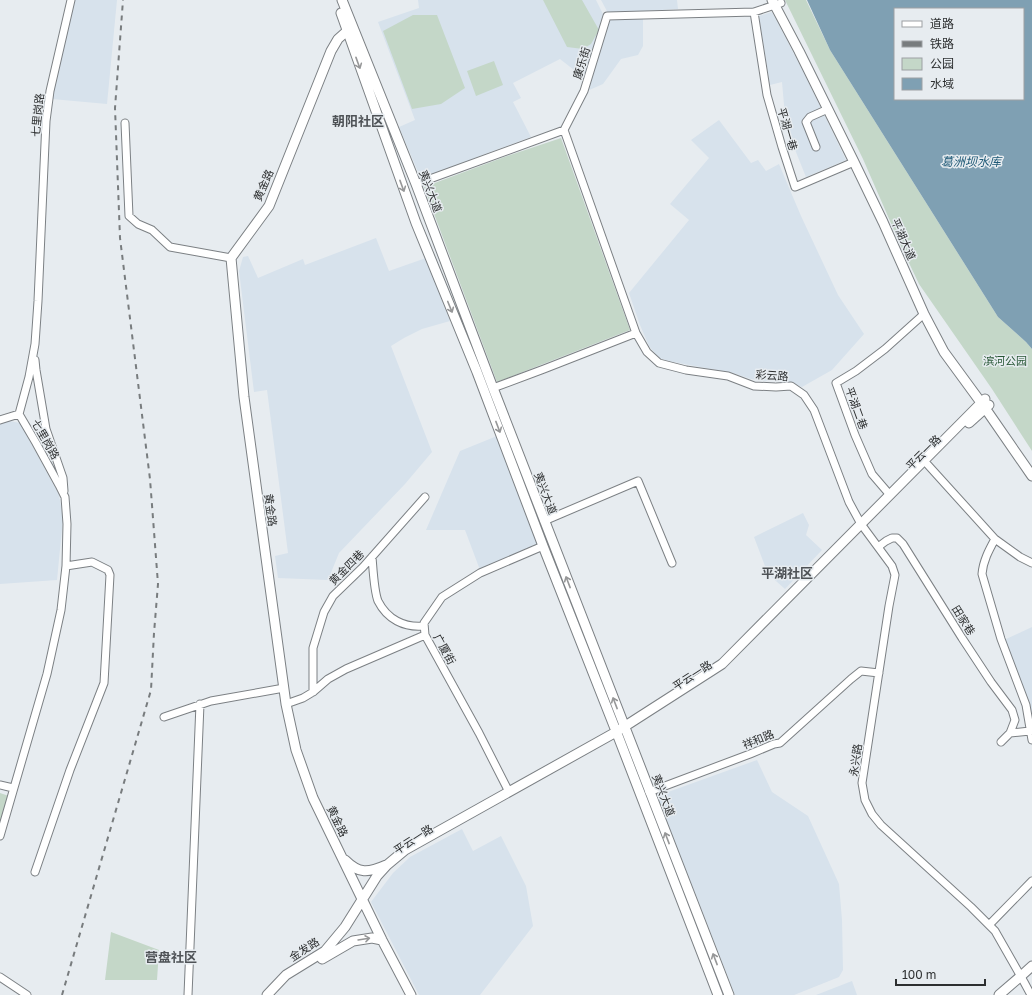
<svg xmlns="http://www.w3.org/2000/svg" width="1032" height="995" font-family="'Golos Text','Noto Sans SC',sans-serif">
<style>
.built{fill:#d7e2ec}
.green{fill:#c4d7c8}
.water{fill:#7fa0b3;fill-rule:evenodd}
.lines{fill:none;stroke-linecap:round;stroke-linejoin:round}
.minor-casing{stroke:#7c8084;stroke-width:9}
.major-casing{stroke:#7c8084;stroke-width:11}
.minor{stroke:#fff;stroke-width:7}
.major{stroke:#fff;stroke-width:9}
.rail{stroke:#787c7e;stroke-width:2;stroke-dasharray:5 5;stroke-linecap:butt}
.oneway{stroke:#969798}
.labels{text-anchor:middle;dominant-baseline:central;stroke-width:3;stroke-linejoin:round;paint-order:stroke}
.street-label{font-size:11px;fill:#2d2f30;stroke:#e7ecf0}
.park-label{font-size:11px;fill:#285736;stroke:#e7ecf0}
.water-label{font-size:12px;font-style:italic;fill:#205a77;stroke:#e7ecf0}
.quarter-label{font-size:13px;font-weight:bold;fill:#4e5256;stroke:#e7ecf0}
</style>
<rect width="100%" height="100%" fill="#e7ecf0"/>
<!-- built -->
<path class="built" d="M74 0H117L107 104 52 99 66 25Z
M418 0H596L604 16 586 74 574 70 560 59 513 83 521 98 513 102 531 137 485 154 421 179 399 127 415 120 378 22 419 8Z
M601 0H677L678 9 608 13Z
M772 12 803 71 846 160 806 177 786 127 782 82 770 85 759 16Z
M643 18V46L638 55 621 59 603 84 587 91 609 19Z
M719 120 751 163 758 160 766 171 779 164 801 216 838 295 864 334 832 370 802 387 787 381H769L751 379 733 373 668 361 659 358 649 346 640 325 629 293 689 220 670 204 709 158 691 140Z
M376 238 389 271 426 258 450 321 422 329 404 338 391 346 432 452 405 484 339 553 328 580 278 578 275 556 288 553 267 390 254 392 239 271 243 257 248 256 258 278 303 259 305 265Z
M9 421 20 423 59 495 63 519 57 580 0 584V424Z
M497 436 538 545 480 570 465 530H426L460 451Z
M803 513 809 525 806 535 822 550 785 589 768 574 754 537Z
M1032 627V721L1004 640Z
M757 760 772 792 808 816 839 884 842 920 843 970 839 977 794 995H735L657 796Z
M462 829 473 851 501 836 526 886 533 926 480 995H419L371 902 393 873 410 857Z
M852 981 857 995H816Z"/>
<!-- green -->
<path class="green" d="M543 0H582L599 30 591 44 583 49 567 47Z
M785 0H806L830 50 998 317 1026 342 1032 349V451L992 389 919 284 900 244 863 159Z
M413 15H437L465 88 441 104 412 109 383 31Z
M494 61 503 85 476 96 467 71Z
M561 138 630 330 497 382 424 187 507 156Z
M0 793 9 796 0 822Z
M111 932 159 950 157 980H105Z"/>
<!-- water -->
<path class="water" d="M807 0H1032V349L1026 342 998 317 830 50ZM895 9H1023V99H895Z"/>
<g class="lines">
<!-- minor casing -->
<g class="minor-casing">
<path id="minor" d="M754 12 767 95 782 147 795 187 854 162
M125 123 129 216 138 224 152 230 170 247 231 258
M564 130 636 333 647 352 659 363 686 370 728 376 754 386 776 387 791 386 804 395 814 410 849 502 861 524 892 566 895 575 889 606 862 783 865 800 872 814 881 825 971 907 995 931 1024 982 1031 995
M816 147 806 122 810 117 828 109
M416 184 564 130 584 91 607 16 754 12 781 3
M35 360 36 370 46 429 63 478 64 491
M493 388 544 369 636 333
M0 420 19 414
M928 465 995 539 1020 557 1032 563
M890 495 872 474 855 435 836 383 856 371 885 349 924 314
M544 521 638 481 672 563
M995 539C989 550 983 561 982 574L1001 639 1026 705 1032 740
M878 547 886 541 892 538H897L903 544 962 638 991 682 1012 710 1015 720 1010 733
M372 557C373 568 374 591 378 601 387 619 404 628 424 626
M313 692V648L324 612 333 596 363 567 425 497
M286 704 303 698 313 692 328 679 346 669 425 635
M164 717 211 701 284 688
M1001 742 1010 733 1030 731
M0 785 13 788
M509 792 479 733 425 635 424 623 442 597 480 573 543 546
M649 792 750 754 774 744 780 743 851 679 861 671 879 673
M0 836 47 674 61 610 66 566 67 524 65 497 59 485 36 443 19 414 29 377 35 344 38 301 46 121 50 91 71 0
M35 872 70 770 104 683 110 575 108 570 92 562 66 566
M989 925 1032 881
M0 977 27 995
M188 995 200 704"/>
</g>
<!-- major casing -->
<g class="major-casing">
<path id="major" d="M342 0 416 184 493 388 729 995
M772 0 799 51 854 162 883 222 924 314 944 352 985 408 1032 476
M341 13 416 223 477 372 543 546 618 736 718 995
M347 31 338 39 331 51 269 206 231 258 244 397 286 704 296 750 313 798 382 940 411 995
M969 423 989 405
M345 860C359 874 368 873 386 865
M322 959 353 941 372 938 382 940
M267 995 286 975 325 951 345 927 377 876 387 865 405 850 616 732 722 664 985 399
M999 995 1021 976 1032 966"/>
</g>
<!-- minor -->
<use href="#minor" class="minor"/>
<!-- major -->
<use href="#major" class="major"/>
<!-- rail -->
<path class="rail" d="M62 995 151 690 154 633 158 584 150 479 120 238 115 108 123 0"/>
</g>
<!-- one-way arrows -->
<defs><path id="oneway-shaft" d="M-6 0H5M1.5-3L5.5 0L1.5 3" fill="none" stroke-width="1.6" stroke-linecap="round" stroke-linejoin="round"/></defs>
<g class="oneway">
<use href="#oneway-shaft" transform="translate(358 63) rotate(70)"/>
<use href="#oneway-shaft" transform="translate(402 186) rotate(70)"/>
<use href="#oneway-shaft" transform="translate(450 307) rotate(68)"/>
<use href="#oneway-shaft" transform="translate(498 427) rotate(69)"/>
<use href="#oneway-shaft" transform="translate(568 582) rotate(-111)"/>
<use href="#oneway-shaft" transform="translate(615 703) rotate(-111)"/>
<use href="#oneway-shaft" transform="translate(667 838) rotate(-111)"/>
<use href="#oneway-shaft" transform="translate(364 939) rotate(-9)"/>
<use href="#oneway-shaft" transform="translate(715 959) rotate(-111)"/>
</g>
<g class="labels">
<!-- street labels -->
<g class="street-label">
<text transform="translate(581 63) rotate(-73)">康乐街</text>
<text transform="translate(37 115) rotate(-84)">七里岗路</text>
<text transform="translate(788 129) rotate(74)">平湖一巷</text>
<text transform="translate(263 185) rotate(-66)">黄金路</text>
<text transform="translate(431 191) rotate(69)">夷兴大道</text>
<text transform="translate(904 239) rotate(66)">平湖大道</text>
<text transform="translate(772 375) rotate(4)">彩云路</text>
<text transform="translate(857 408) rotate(70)">平湖二巷</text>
<text transform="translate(46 439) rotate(60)">七里岗路</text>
<text transform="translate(923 452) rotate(-45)">平云一路</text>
<text transform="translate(546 493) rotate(69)">夷兴大道</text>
<text transform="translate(271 510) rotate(82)">黄金路</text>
<text transform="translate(346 567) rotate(-45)">黄金四巷</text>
<text transform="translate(964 620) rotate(58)">田家巷</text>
<text transform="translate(445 649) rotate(61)">广厦街</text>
<text transform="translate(692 675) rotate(-33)">平云一路</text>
<text transform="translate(758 739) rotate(-22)">祥和路</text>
<text transform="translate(855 760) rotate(-82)">永兴路</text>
<text transform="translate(664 795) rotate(69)">夷兴大道</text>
<text transform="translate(338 821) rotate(64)">黄金路</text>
<text transform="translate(413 839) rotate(-33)">平云一路</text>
<text transform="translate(304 949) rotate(-33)">金发路</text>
</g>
<!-- park labels -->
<g class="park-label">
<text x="1005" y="360">滨河公园</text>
</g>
<!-- water labels -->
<g class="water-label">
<text x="971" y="161">葛洲坝水库</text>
</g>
<!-- quarter labels -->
<g class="quarter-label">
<text x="358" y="121">朝阳社区</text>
<text x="787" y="573">平湖社区</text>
<text x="171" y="957">营盘社区</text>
</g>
</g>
<!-- legend -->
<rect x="894" y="8" width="130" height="92" fill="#e7ecf0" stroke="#9da0a3"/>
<rect x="902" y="21" width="20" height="6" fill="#ffffff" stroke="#9da0a3"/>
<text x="930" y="28" font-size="12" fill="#2d2f30">道路</text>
<rect x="902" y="41" width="20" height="6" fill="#787c7e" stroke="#9da0a3"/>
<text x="930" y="48" font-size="12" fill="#2d2f30">铁路</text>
<rect x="902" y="58" width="20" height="12" fill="#c4d7c8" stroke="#9da0a3"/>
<text x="930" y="68" font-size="12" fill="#2d2f30">公园</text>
<rect x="902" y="78" width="20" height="12" fill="#7fa0b3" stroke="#9da0a3"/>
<text x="930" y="88" font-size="12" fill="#2d2f30">水域</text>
<!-- scale -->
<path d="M896 979v6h89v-6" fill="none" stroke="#2d2f30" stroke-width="2"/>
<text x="902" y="979" font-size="12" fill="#2d2f30" stroke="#e7ecf0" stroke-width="3" paint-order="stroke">100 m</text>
</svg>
